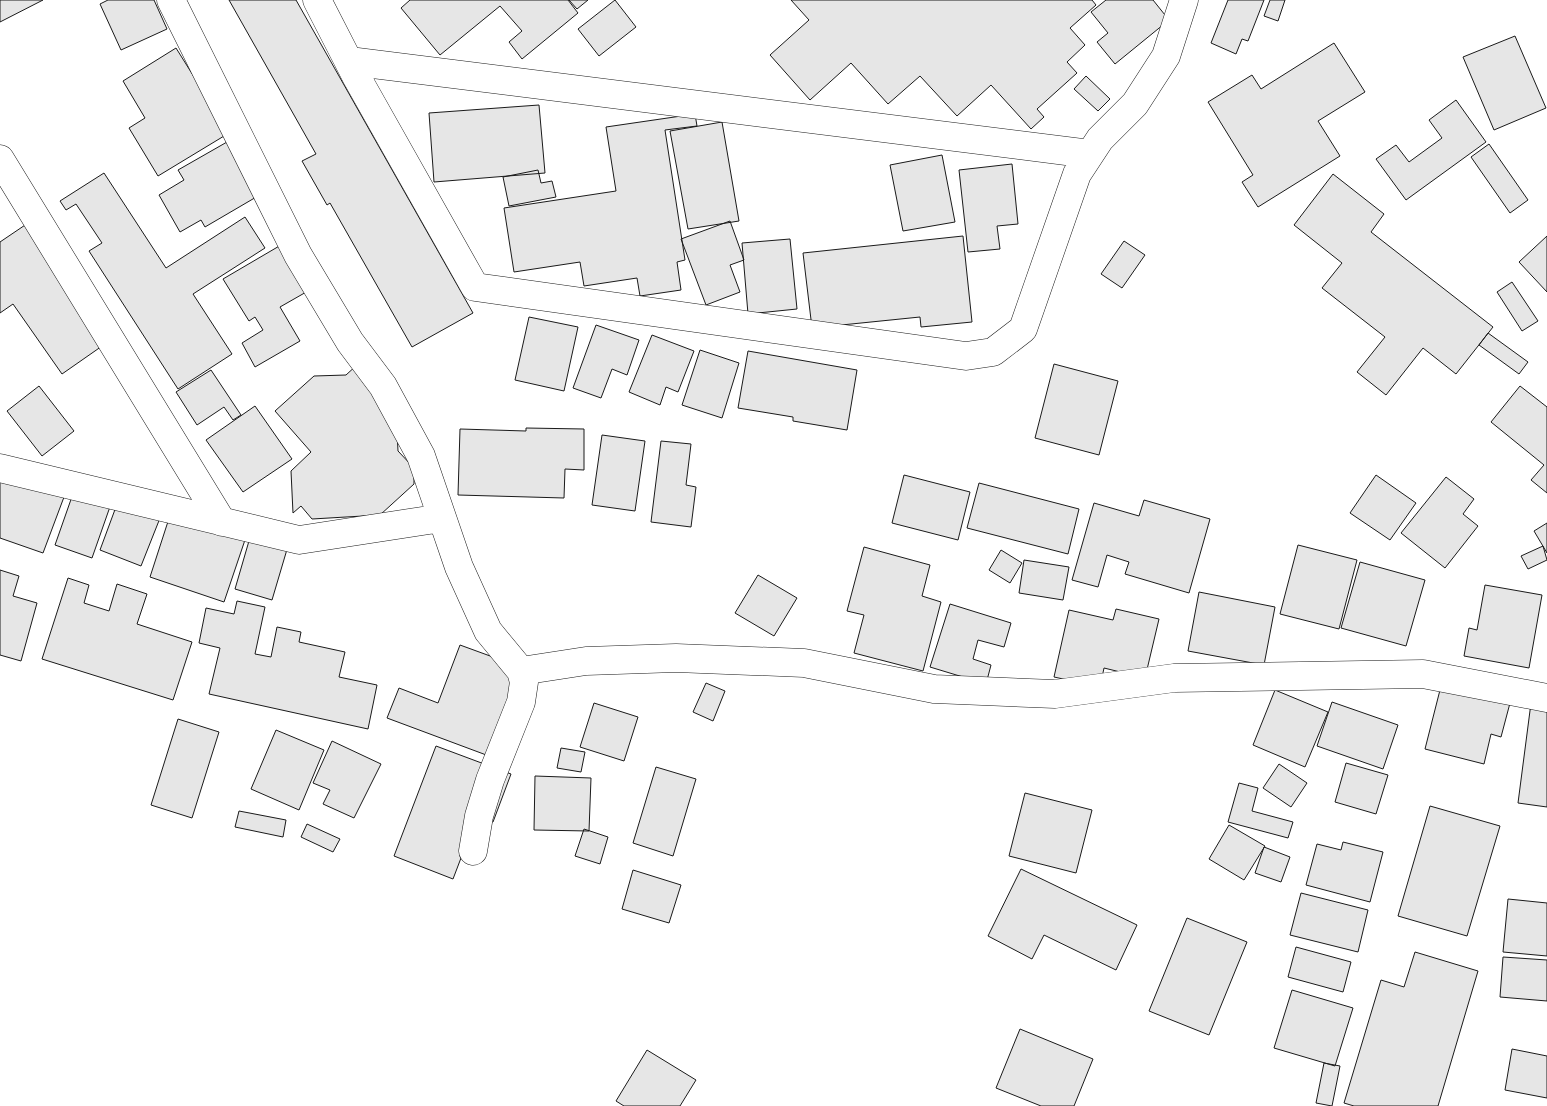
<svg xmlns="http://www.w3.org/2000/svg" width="1547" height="1106" font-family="'Roboto Condensed',sans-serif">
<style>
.building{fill:#e6e6e6;stroke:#1a1a1a}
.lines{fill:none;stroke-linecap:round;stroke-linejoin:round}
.minor-casing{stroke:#1a1a1a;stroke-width:29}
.minor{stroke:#fff;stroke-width:28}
</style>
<rect width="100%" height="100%" fill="#fff"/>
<!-- building -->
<path class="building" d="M0 0H43L0 22Z
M108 0H154L167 29 121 50 100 4Z
M229 0H296L473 313 412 347 330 203 327 205 302 161 316 154Z
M410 0H568L578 13 522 59 509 42 522 31 500 6 440 55 401 8Z
M569 0H588L577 9Z
M615 0 636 27 599 56 578 29Z
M791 0H1092L1096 5 1070 28 1085 45 1067 62 1077 73 1037 109 1044 117 1031 129 991 85 957 116 920 76 888 104 851 63 810 100 770 55 809 20Z
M1106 0H1153L1169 20 1115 64 1097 42 1108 33 1091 12Z
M1228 0H1264L1248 41 1242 39 1236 54 1211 43Z
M1270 0H1285L1278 21 1264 16Z
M1515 36 1546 108 1494 130 1463 57Z
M1334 43 1365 92 1318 121 1340 156 1258 207 1242 182 1253 175 1208 102 1252 75 1261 89Z
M176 48 229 133 158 176 129 128 145 118 123 81Z
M1086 76 1110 99 1098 111 1074 89Z
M1456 100 1486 142 1406 200 1376 159 1396 145 1409 162 1442 138 1429 120Z
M539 105 545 173 434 182 429 113Z
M695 114 697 126 665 130 685 260 677 262 681 290 640 296 637 278 584 286 580 262 514 272 504 208 616 191 606 127Z
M722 122 739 221 688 229 670 131Z
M227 142 258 196 205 227 201 220 180 232 159 195 184 180 178 170Z
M1489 144 1528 200 1510 213 1471 157Z
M942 155 955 222 903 231 890 165Z
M1012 164 1018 224 997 226 1000 249 968 252 959 170Z
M538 170 541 183 552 181 556 197 509 206 503 177Z
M104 173 166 268 245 217 265 248 193 294 232 354 178 389 89 251 102 243 76 204 66 210 60 201Z
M1333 174 1384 214 1371 232 1493 327 1456 374 1423 348 1386 395 1357 372 1385 337 1322 288 1342 263 1294 225Z
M34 219 115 337 62 374 13 304 0 313V242Z
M730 221 744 260 730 265 740 292 706 305 681 239Z
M963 236 972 322 921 327 920 317 812 328 803 253Z
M1547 236V292L1519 262Z
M790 239 797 309 748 314 742 243Z
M1124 241 1145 255 1122 288 1101 274Z
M281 245 308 291 280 307 300 341 255 367 242 343 263 330 255 317 249 321 223 279Z
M1512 282 1538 321 1522 331 1497 292Z
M529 317 578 327 564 391 515 380Z
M596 325 639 340 627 375 612 369 601 398 573 388Z
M1488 333 1528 362 1519 374 1479 345Z
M652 335 694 351 678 392 666 387 660 405 629 392Z
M700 350 739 363 722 418 682 405Z
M748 351 857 370 847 430 793 421V417L738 408Z
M358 364 397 431 398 451 414 468V484L380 515 312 519 301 506 293 513 291 471 311 452 275 411 314 376 346 375Z
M1054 364 1118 381 1099 455 1035 438Z
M211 370 241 415 233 420 224 407 197 425 176 392Z
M39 386 74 431 42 456 7 411Z
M1520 386 1547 407V493L1531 480 1544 465 1491 422Z
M255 406 292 459 243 492 206 440Z
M526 428 584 429V470L565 469 564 498 458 495 460 429 526 431Z
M602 435 645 441 635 511 592 505Z
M661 441 691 444 686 485 696 487 691 527 651 522Z
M0 464 67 489 43 553 0 538Z
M904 475 970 492 958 540 892 523Z
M1376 475 1416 503 1390 540 1350 513Z
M1446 477 1474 499 1463 514 1478 526 1445 568 1401 533Z
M979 483 1079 509 1068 554 967 528Z
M75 488 112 501 92 558 55 545Z
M120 496 162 513 141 566 100 550Z
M1144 500 1210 519 1189 593 1125 574 1129 562 1107 555 1098 587 1072 580 1094 503 1139 516Z
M173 506 248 531 224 602 150 577Z
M1547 523V553L1534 531Z
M251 534 288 546 272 600 235 589Z
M1298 545 1357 560 1339 629 1280 614Z
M1543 546 1547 560 1528 569 1521 556Z
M864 547 930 565 922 596 941 602 923 671 854 653 864 615 847 611Z
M1001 550 1022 563 1010 583 989 570Z
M1024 560 1069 567 1063 600 1019 593Z
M1360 562 1425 580 1406 646 1341 628Z
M0 570 19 576 13 596 37 603 21 661 0 655Z
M758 575 797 598 774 636 735 613Z
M68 578 89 585 84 603 109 611 117 584 147 594 137 624 192 642 173 700 42 659Z
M1485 585 1542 595 1529 668 1464 656 1469 628 1477 630Z
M1199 592 1275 607 1264 665 1188 651Z
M237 601 265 607 255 654 271 657 277 627 301 632 299 642 345 652 339 677 377 685 368 729 209 694 220 648 199 643 206 608 234 614Z
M950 604 1011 623 1004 647 978 640 973 659 991 665 986 684 930 667Z
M1116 609 1159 619 1145 678 1104 668 1100 687 1054 677 1069 610 1113 620Z
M460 645 523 668 489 756 387 718 399 688 438 703Z
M706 683 725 691 713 721 693 712Z
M1441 686 1510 703 1501 737 1491 734 1484 764 1425 749Z
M1275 690 1328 712 1305 767 1253 745Z
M1332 702 1398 725 1383 769 1317 746Z
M594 703 638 717 624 761 580 747Z
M1531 703 1547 706V807L1518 803Z
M178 719 219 732 192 818 151 805Z
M276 730 324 750 299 810 251 789Z
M332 741 381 764 354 818 323 804 330 790 313 783Z
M436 746 511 774 493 822 477 816 453 879 394 856Z
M561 748 585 752 581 772 557 768Z
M1346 763 1388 775 1376 814 1335 802Z
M1279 764 1307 783 1291 807 1263 788Z
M656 767 696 779 673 856 633 843Z
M535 776 591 778 589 831 534 830Z
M1239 783 1258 788 1252 811 1293 822 1288 838 1228 822Z
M1025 793 1092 810 1076 873 1009 856Z
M1430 806 1500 826 1467 936 1398 916Z
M239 811 286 820 283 837 235 827Z
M307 824 340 839 333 852 301 837Z
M1229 825 1265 846 1244 880 1209 859Z
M584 829 608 837 600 864 575 856Z
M1343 842 1383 852 1370 902 1306 885 1317 844 1341 850Z
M1264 847 1290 857 1281 882 1255 873Z
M1021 869 1137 925 1116 970 1044 935 1032 959 988 936Z
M633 870 681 885 669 923 622 909Z
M1301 893 1368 910 1358 952 1290 935Z
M1508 899 1547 903V956L1503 952Z
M1187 918 1247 942 1209 1035 1149 1011Z
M1296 947 1351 962 1343 992 1288 977Z
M1415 952 1478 971 1438 1106H1354L1344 1103 1381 980 1404 987Z
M1503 957 1547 960V1001L1500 997Z
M1292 990 1353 1008 1335 1066 1274 1048Z
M1020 1029 1093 1059 1074 1106H1041L996 1088Z
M1512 1049 1547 1056V1098L1505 1090Z
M647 1050 696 1080 680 1106H624L616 1101Z
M1324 1063 1340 1066 1332 1106 1316 1103Z"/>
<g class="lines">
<!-- minor casing -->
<g class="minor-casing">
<path id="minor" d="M171 0 298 255 350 342 383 386 421 456 459 567 488 631 521 671 524 682 521 702 490 780 479 816 473 851
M317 0 356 76 475 287 966 356 993 352 1023 329 1077 174 1100 139 1135 104 1166 56 1184 0
M349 61 1090 154
M0 159 222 522
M0 468 299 540 442 518
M521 671 586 661 676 658 804 663 934 689 1055 694 1174 678 1423 674 1547 698"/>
</g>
<!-- minor -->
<use href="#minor" class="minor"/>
</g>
</svg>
